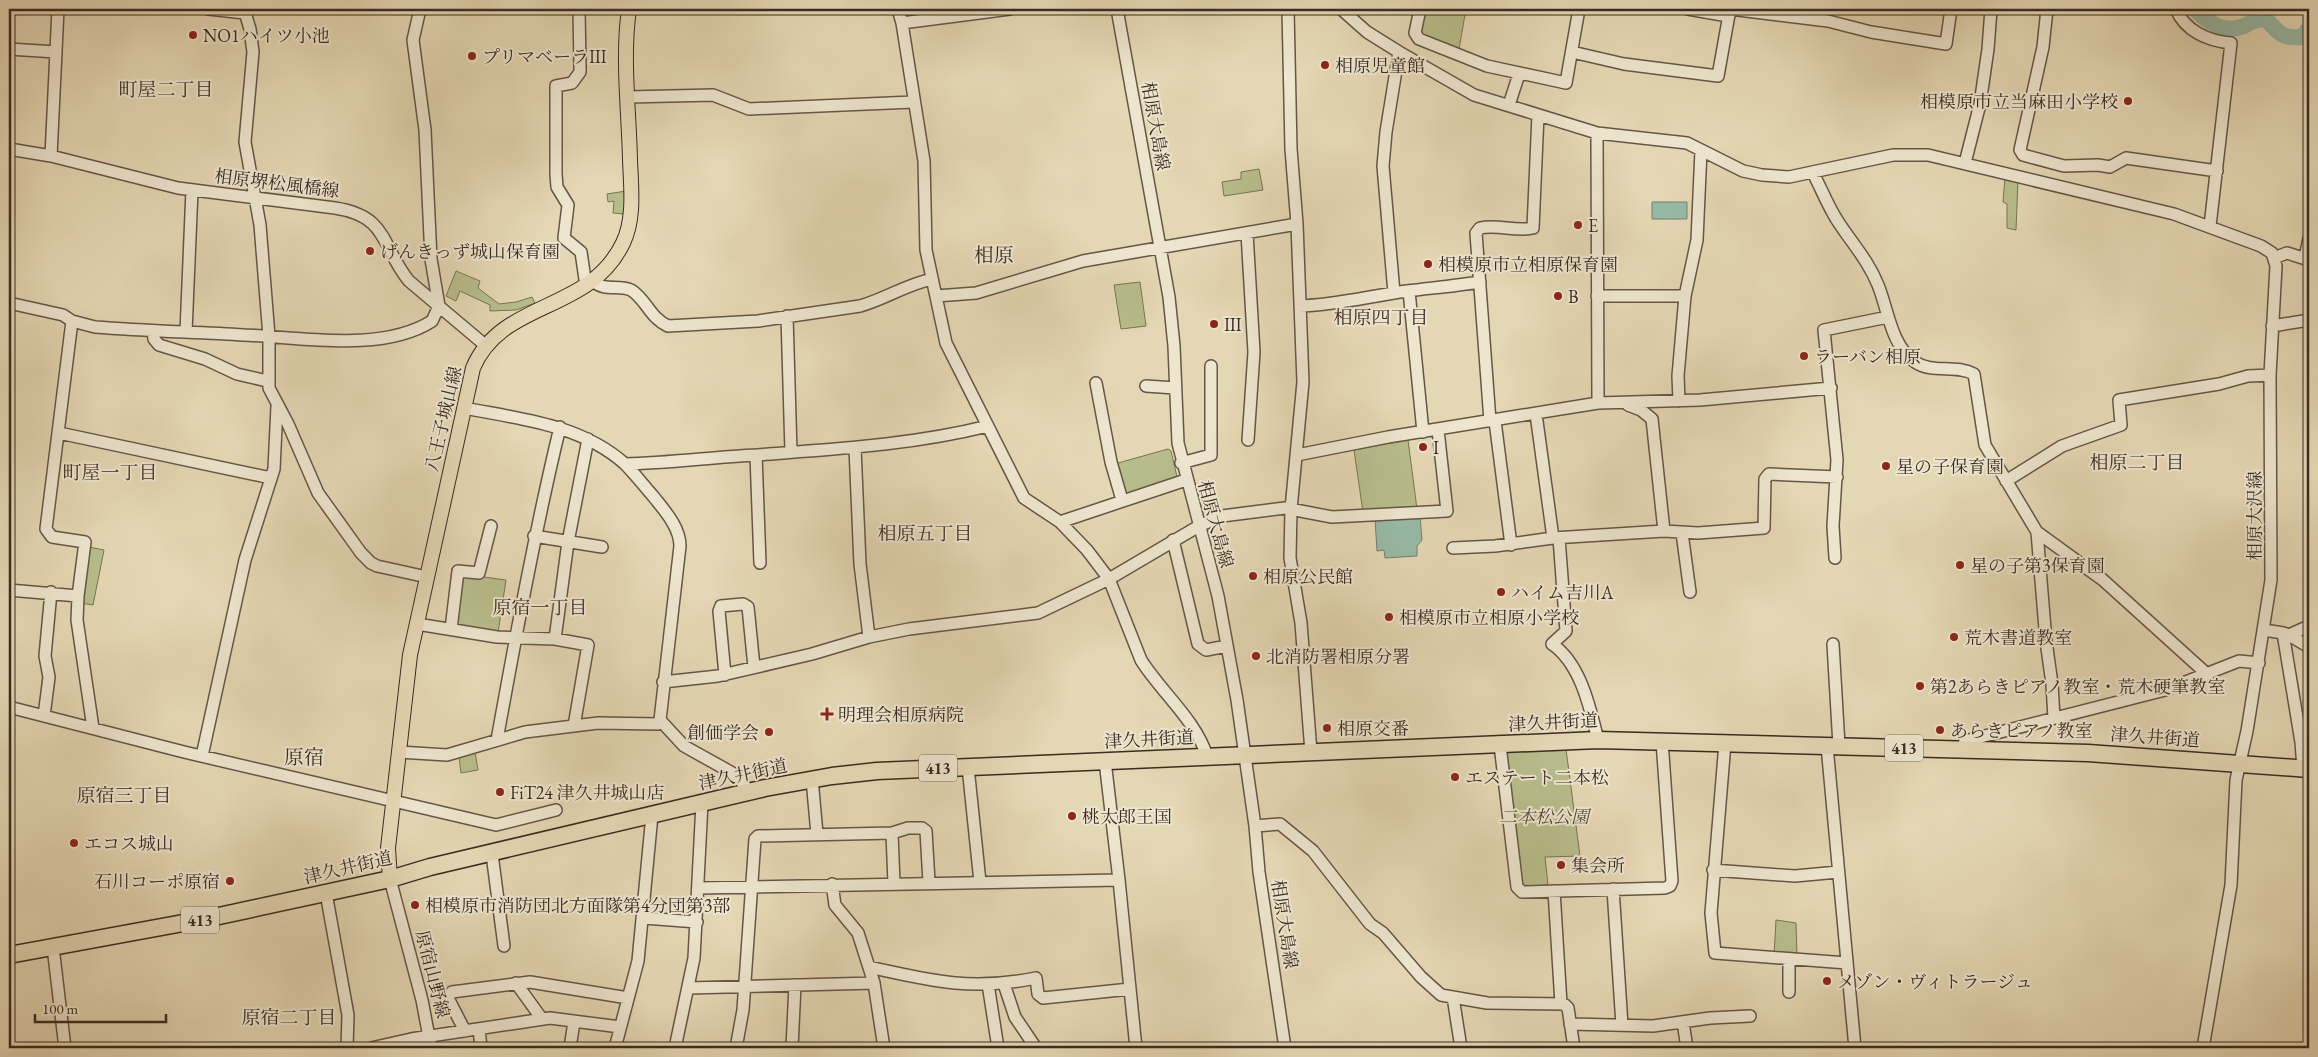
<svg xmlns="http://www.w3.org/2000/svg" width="2318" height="1057" font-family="'EB Garamond','Noto Serif JP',serif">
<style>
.green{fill:#b7bd8a;stroke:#797456}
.water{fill:#97baa6;stroke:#728172}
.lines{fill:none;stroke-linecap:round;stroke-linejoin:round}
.river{stroke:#97baa6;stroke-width:16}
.minor-casing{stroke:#655647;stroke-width:14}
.major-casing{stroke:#3b2b23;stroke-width:16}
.highway-casing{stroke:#3b2b23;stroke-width:19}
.minor{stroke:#ede5ce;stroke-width:11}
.major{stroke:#e4d7b3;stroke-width:14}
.highway{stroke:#e4d7b3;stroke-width:16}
.poi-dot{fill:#8f2418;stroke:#ede5ce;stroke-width:2}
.labels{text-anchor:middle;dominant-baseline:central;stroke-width:4;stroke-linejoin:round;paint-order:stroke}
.shield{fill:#ede5ce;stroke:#706356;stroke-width:1}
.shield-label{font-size:16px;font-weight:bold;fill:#3b2b23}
.poi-label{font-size:18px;fill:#3b2b23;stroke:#ede5ce;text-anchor:start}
.street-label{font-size:18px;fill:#3b2b23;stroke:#ede5ce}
.park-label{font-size:18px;font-style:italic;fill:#544838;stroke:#ede5ce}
.neighbourhood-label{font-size:19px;fill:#3b2b23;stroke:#ede5ce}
.quarter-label{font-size:20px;fill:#3b2b23;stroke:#ede5ce}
</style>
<rect width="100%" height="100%" fill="#e4d7b3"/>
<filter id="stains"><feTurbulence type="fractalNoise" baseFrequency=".004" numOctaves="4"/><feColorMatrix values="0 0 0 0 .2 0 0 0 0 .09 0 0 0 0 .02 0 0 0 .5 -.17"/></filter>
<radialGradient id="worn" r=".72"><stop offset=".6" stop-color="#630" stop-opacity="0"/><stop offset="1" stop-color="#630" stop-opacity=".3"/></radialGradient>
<!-- green -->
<path class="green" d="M1422 9H1466L1459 49 1418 33Z
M1259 169 1263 190 1224 196 1222 182 1241 179V172Z
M2005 177 2018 180 2016 230 2007 228V204L2003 202Z
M626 191 624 214 613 213 614 201 608 202 607 194Z
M456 271 480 281 478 288 499 304 516 302 532 297 535 303 516 310 490 311V305L460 291 456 301 446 296Z
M1140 282 1146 326 1121 329 1114 285Z
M1408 440 1417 509 1363 512 1354 450Z
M1168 449 1171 451 1177 477 1175 481 1128 495 1123 492 1116 467 1118 463Z
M89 547 104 550 93 605 80 603Z
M462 574 506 580 498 633 455 626Z
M1566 749 1580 856 1545 857 1548 885 1524 886 1522 883 1506 755 1510 751Z
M475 752 478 770 461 773 459 757Z
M1776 920 1796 923 1797 956 1774 955Z"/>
<!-- water -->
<path class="water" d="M1652 202H1687V219H1652Z
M1420 516 1422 540 1417 546V556L1385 558 1384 550 1377 551 1375 519Z"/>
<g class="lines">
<!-- river -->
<path class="river" d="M2195 9C2208 23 2224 34 2244 26 2252 22 2256 19 2266 19 2279 33 2282 39 2302 37L2309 28"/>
<!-- minor casing -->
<g class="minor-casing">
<path id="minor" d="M208 9 245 13
M244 9 250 29 253 52 245 142 260 225 269 336V388L288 424 318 493 361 553 371 563 377 566 427 577
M579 9 580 66V72L572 83 556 86V174L557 187 568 205 564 238 581 252 586 286
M898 9 902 23 924 161 926 250 946 343 1024 498 1060 522 1087 550 1109 579 1141 660C1161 692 1195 719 1207 756
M1117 9 1169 297 1174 346 1178 443 1218 596 1237 700 1255 826 1259 872 1285 1048
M1288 9 1291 149 1297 224 1303 382 1291 509 1290 558 1301 623 1311 752
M1341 9 1367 32 1399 52 1474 95 1597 133 1687 143 1743 171 1762 175 1789 177 1893 155H1928L2174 214 2261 246 2272 253 2276 266 2270 375 2271 580 2247 731 2236 780 2231 885 2203 1048
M1420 9 1415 33 1419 39 1487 66 1566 83 1579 9
M1688 9 1728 16
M1730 9 1828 21 1871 32 1946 44 1951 9
M2047 9 2043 47 2020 150 2023 155 2064 166 2098 165 2110 167 2126 158 2217 171
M2176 9C2185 31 2208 41 2231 43L2210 226
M902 23 1010 9
M9 49 56 52
M1572 52 1624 64 1718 76 1730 9
M628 97 713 95 749 109 913 102
M1509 105 1519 74
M1597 133 1598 403
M9 149 51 156 178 188 335 208C389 216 381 247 409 281L485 345
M51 156 58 9
M1965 163 1980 104 1988 49 1991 9
M1813 173C1821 188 1828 206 1837 220 1851 242 1868 260 1878 285 1888 309 1891 346 1915 362 1932 374 1956 364 1974 374L1985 445 2037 532 2103 580 2208 675
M1247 233 1254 352 1248 440
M2274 258 2287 253 2309 260
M2305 258 2309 238
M593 281C605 292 618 284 631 290 646 299 650 318 668 326L758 321 860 306C885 299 905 285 932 279
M1409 291 1423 432
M1394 293 1383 166 1386 132 1399 52
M936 296 976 293 1083 261 1297 224
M1597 296H1685
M9 303 63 315 72 321 95 327C144 331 194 332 244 335 300 337 382 353 432 321L439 306 431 259 425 130 413 40 420 9
M1300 306C1336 305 1370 296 1407 291 1431 288 1455 286 1480 282
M787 316 791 452
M2272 326 2309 320
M153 331 154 339 159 345 205 359 237 374 267 381
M186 332 192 190
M1096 383 1111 462 1122 500
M1146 386 1175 388
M1679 401 1678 376 1685 296 1697 240 1701 150
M1628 405 1641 410 1652 419 1664 531
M1536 414 1553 538
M1490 421 1476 233 1480 228C1498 224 1515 232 1533 228L1538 115
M1495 421 1511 545
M59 433 271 478
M855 448 860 564 869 637
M756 455 760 563
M1297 455 1388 437 1598 403 1700 400 1831 388
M1181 463 1211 455V366
M625 464C669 463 713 457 757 455 835 449 912 445 988 426
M2006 481 2062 446 2121 425 2119 400 2219 384 2248 376 2270 375
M1060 522 1186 480
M2037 532 2046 641 2052 684 2054 718
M1682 533 1690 592
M534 536 602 547
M1559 538 1566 631 1552 644C1581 664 1590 708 1598 740
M1173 540 1198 644 1206 650 1227 646
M1453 548 1495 546 1553 538 1664 531 1698 533 1764 528 1765 479 1769 474 1837 477
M1835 558 1833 526 1837 460 1824 330 1888 317
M9 590 78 596 85 542 52 537 46 529 72 321
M78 596 77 620 93 728
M417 624 497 637 555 639 588 645 574 726
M451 629 458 571 479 573 491 526
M2264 630 2283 633 2301 742 2303 768
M2283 633 2289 635 2309 626
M2289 635 2309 647
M555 639 568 542 588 439
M1833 644 1839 746
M725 675 719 611 721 606 743 604 748 607 754 667
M663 682 718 676 812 654 869 637 909 629 1038 613 1109 579 1199 526 1222 516 1285 508 1332 517 1447 511 1438 430
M9 707 184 752 496 825 556 810
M44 716 49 677 45 656 51 592
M660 720 684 746 736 775 750 792
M497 740C516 635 535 531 560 427
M1725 743 1711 913 1715 953 1847 963
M1500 745 1517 887 1522 892 1665 888 1670 886 1672 881 1662 741
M1827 746 1855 1048
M1962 750 1965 741 2165 690 2239 661 2259 663
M399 752 447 755 525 732 598 723 658 724 660 720 680 546C680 527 664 510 653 496 644 486 635 474 625 464 580 424 520 419 464 408
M202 756 245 560 274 469 277 406
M1105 761 1119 880 1136 1048
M968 767 980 882
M812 779 817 834
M1255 826 1280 824 1313 851 1370 924 1383 933 1421 977 1441 995 1487 1003 1564 1004 1568 1008 1574 1048
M892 833 908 828H922L926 831 929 882
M492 854 504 946
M1713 870 1795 876 1838 872
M390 879 422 1000 431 1048
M832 884 835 905 858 933 874 983 884 1048
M699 888 1119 880
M1613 889 1622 1025
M1554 891 1561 1004
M326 893 348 1015 347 1048
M644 918 697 922
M53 947 65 1048
M869 967C932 981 971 991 1036 978L1038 994 1043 998 1130 989
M516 983 542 1019
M988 984 998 1048
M1004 984 1015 1017 1036 1048
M689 988 874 983
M1789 992V960
M1453 997 1461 1048
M1683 1022 1687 1048
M1570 1024 1653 1026 1710 1018 1750 1016
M479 1029 481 1048
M465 1031 449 1000V995L452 992 530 982 628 998
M371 1048 411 1039 550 1018 620 1027
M570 1048 574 1022
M615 1048 638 961 652 815
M675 1048 694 958 702 803
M736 1048 743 1010 755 839 758 836 892 833 894 883
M792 1048 795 985"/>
</g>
<!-- major casing -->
<g class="major-casing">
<path id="major" d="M390 879 388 848 410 655 473 368C502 299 589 314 623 243 635 218 631 187 630 160 629 111 622 58 629 9"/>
</g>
<!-- highway casing -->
<g class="highway-casing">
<path id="highway" d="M9 955 205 919 390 879 430 867 765 788 832 776 877 771 1598 740 2088 753 2309 769"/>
</g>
<!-- minor -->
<use href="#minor" class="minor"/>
<!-- major -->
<use href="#major" class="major"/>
<!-- highway -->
<use href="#highway" class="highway"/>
</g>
<!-- markers -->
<g class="poi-dot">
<circle cx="193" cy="35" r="5"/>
<circle cx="472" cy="56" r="5"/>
<circle cx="1325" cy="65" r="5"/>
<circle cx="2128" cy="101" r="5"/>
<circle cx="1578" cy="225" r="5"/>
<circle cx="370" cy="251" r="5"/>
<circle cx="1428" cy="264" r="5"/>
<circle cx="1558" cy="296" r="5"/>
<circle cx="1214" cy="324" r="5"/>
<circle cx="1804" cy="356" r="5"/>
<circle cx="1423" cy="447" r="5"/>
<circle cx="1886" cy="466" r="5"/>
<circle cx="1960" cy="565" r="5"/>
<circle cx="1253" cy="576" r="5"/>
<circle cx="1501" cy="592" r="5"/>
<circle cx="1389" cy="617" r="5"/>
<circle cx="1954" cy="637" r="5"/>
<circle cx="1256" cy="656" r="5"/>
<circle cx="1920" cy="686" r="5"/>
<path d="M824.5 706.5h5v5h5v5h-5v5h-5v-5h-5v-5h5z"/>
<circle cx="1327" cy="728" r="5"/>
<circle cx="1940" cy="730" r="5"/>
<circle cx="769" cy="732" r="5"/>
<circle cx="1455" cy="777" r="5"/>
<circle cx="500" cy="792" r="5"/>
<circle cx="1072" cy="816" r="5"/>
<circle cx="74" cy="843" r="5"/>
<circle cx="1561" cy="865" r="5"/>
<circle cx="230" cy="881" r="5"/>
<circle cx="415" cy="905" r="5"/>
<circle cx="1827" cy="981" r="5"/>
</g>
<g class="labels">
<!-- shield labels -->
<g class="shield">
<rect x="1885" y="734.5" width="38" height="27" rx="4"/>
<rect x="919" y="754.5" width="38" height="27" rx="4"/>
<rect x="181" y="906.5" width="38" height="27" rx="4"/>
</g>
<g class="shield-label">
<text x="1904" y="748">413</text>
<text x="938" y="768">413</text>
<text x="200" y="920">413</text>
</g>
<!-- poi labels -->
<g class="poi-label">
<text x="203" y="35">NO1ハイツ小池</text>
<text x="482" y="56">プリマベーラⅢ</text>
<text x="1335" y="65">相原児童館</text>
<text x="2118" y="101" text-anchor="end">相模原市立当麻田小学校</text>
<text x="1588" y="225">E</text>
<text x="380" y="251">げんきっず城山保育園</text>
<text x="1438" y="264">相模原市立相原保育園</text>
<text x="1568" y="296">B</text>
<text x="1224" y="324">Ⅲ</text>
<text x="1814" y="356">ラーバン相原</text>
<text x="1433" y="447">Ⅰ</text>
<text x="1896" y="466">星の子保育園</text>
<text x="1970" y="565">星の子第3保育園</text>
<text x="1263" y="576">相原公民館</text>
<text x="1511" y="592">ハイム吉川A</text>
<text x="1399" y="617">相模原市立相原小学校</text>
<text x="1964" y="637">荒木書道教室</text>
<text x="1266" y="656">北消防署相原分署</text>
<text x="1930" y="686">第2あらきピアノ教室・荒木硬筆教室</text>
<text x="838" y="714">明理会相原病院</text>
<text x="1337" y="728">相原交番</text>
<text x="1950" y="730">あらきピアノ教室</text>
<text x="759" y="732" text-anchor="end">創価学会</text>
<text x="1465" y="777">エステート二本松</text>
<text x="510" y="792">FiT24 津久井城山店</text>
<text x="1082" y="816">桃太郎王国</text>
<text x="84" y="843">エコス城山</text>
<text x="1571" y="865">集会所</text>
<text x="220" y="881" text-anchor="end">石川コーポ原宿</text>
<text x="425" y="905">相模原市消防団北方面隊第4分団第3部</text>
<text x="1837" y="981">メゾン・ヴィトラージュ</text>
</g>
<!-- street labels -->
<g class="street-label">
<text transform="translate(1156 126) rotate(80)">相原大島線</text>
<text transform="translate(277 183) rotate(7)">相原堺松風橋線</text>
<text transform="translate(443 419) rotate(-77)">八王子城山線</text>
<text transform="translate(2254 516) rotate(-90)">相原大沢線</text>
<text transform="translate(1216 524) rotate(75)">相原大島線</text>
<text transform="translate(1553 722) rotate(-3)">津久井街道</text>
<text transform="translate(2155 737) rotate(4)">津久井街道</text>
<text transform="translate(1149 739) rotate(-3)">津久井街道</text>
<text transform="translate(743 774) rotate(-12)">津久井街道</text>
<text transform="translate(348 867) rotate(-13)">津久井街道</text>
<text transform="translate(1285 924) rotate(81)">相原大島線</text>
<text transform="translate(433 974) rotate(76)">原宿山野線</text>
</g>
<!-- park labels -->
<g class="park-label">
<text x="1544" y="816">二本松公園</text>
</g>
<!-- neighbourhood labels -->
<g class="neighbourhood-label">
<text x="166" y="89">町屋二丁目</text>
<text x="1381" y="317">相原四丁目</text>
<text x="2137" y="462">相原二丁目</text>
<text x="110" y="472">町屋一丁目</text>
<text x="925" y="533">相原五丁目</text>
<text x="540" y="607">原宿一丁目</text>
<text x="124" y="795">原宿三丁目</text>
<text x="289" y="1017">原宿二丁目</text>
</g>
<!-- quarter labels -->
<g class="quarter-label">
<text x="994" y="255">相原</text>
<text x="304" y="757">原宿</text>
</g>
</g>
<!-- margin -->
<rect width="2318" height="1057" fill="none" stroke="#e4d7b3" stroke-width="30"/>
<rect x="10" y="10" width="2298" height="1037" fill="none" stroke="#3b2b23" stroke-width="2.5"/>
<rect x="15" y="15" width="2288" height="1027" fill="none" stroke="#3b2b23"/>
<!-- scale -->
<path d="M35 1014v8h131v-8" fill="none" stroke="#3b2b23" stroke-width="2.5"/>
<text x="42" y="1014" font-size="15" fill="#3b2b23" stroke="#ede5ce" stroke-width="4" paint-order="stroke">100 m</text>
<rect width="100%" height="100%" filter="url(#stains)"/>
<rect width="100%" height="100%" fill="url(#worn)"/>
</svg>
